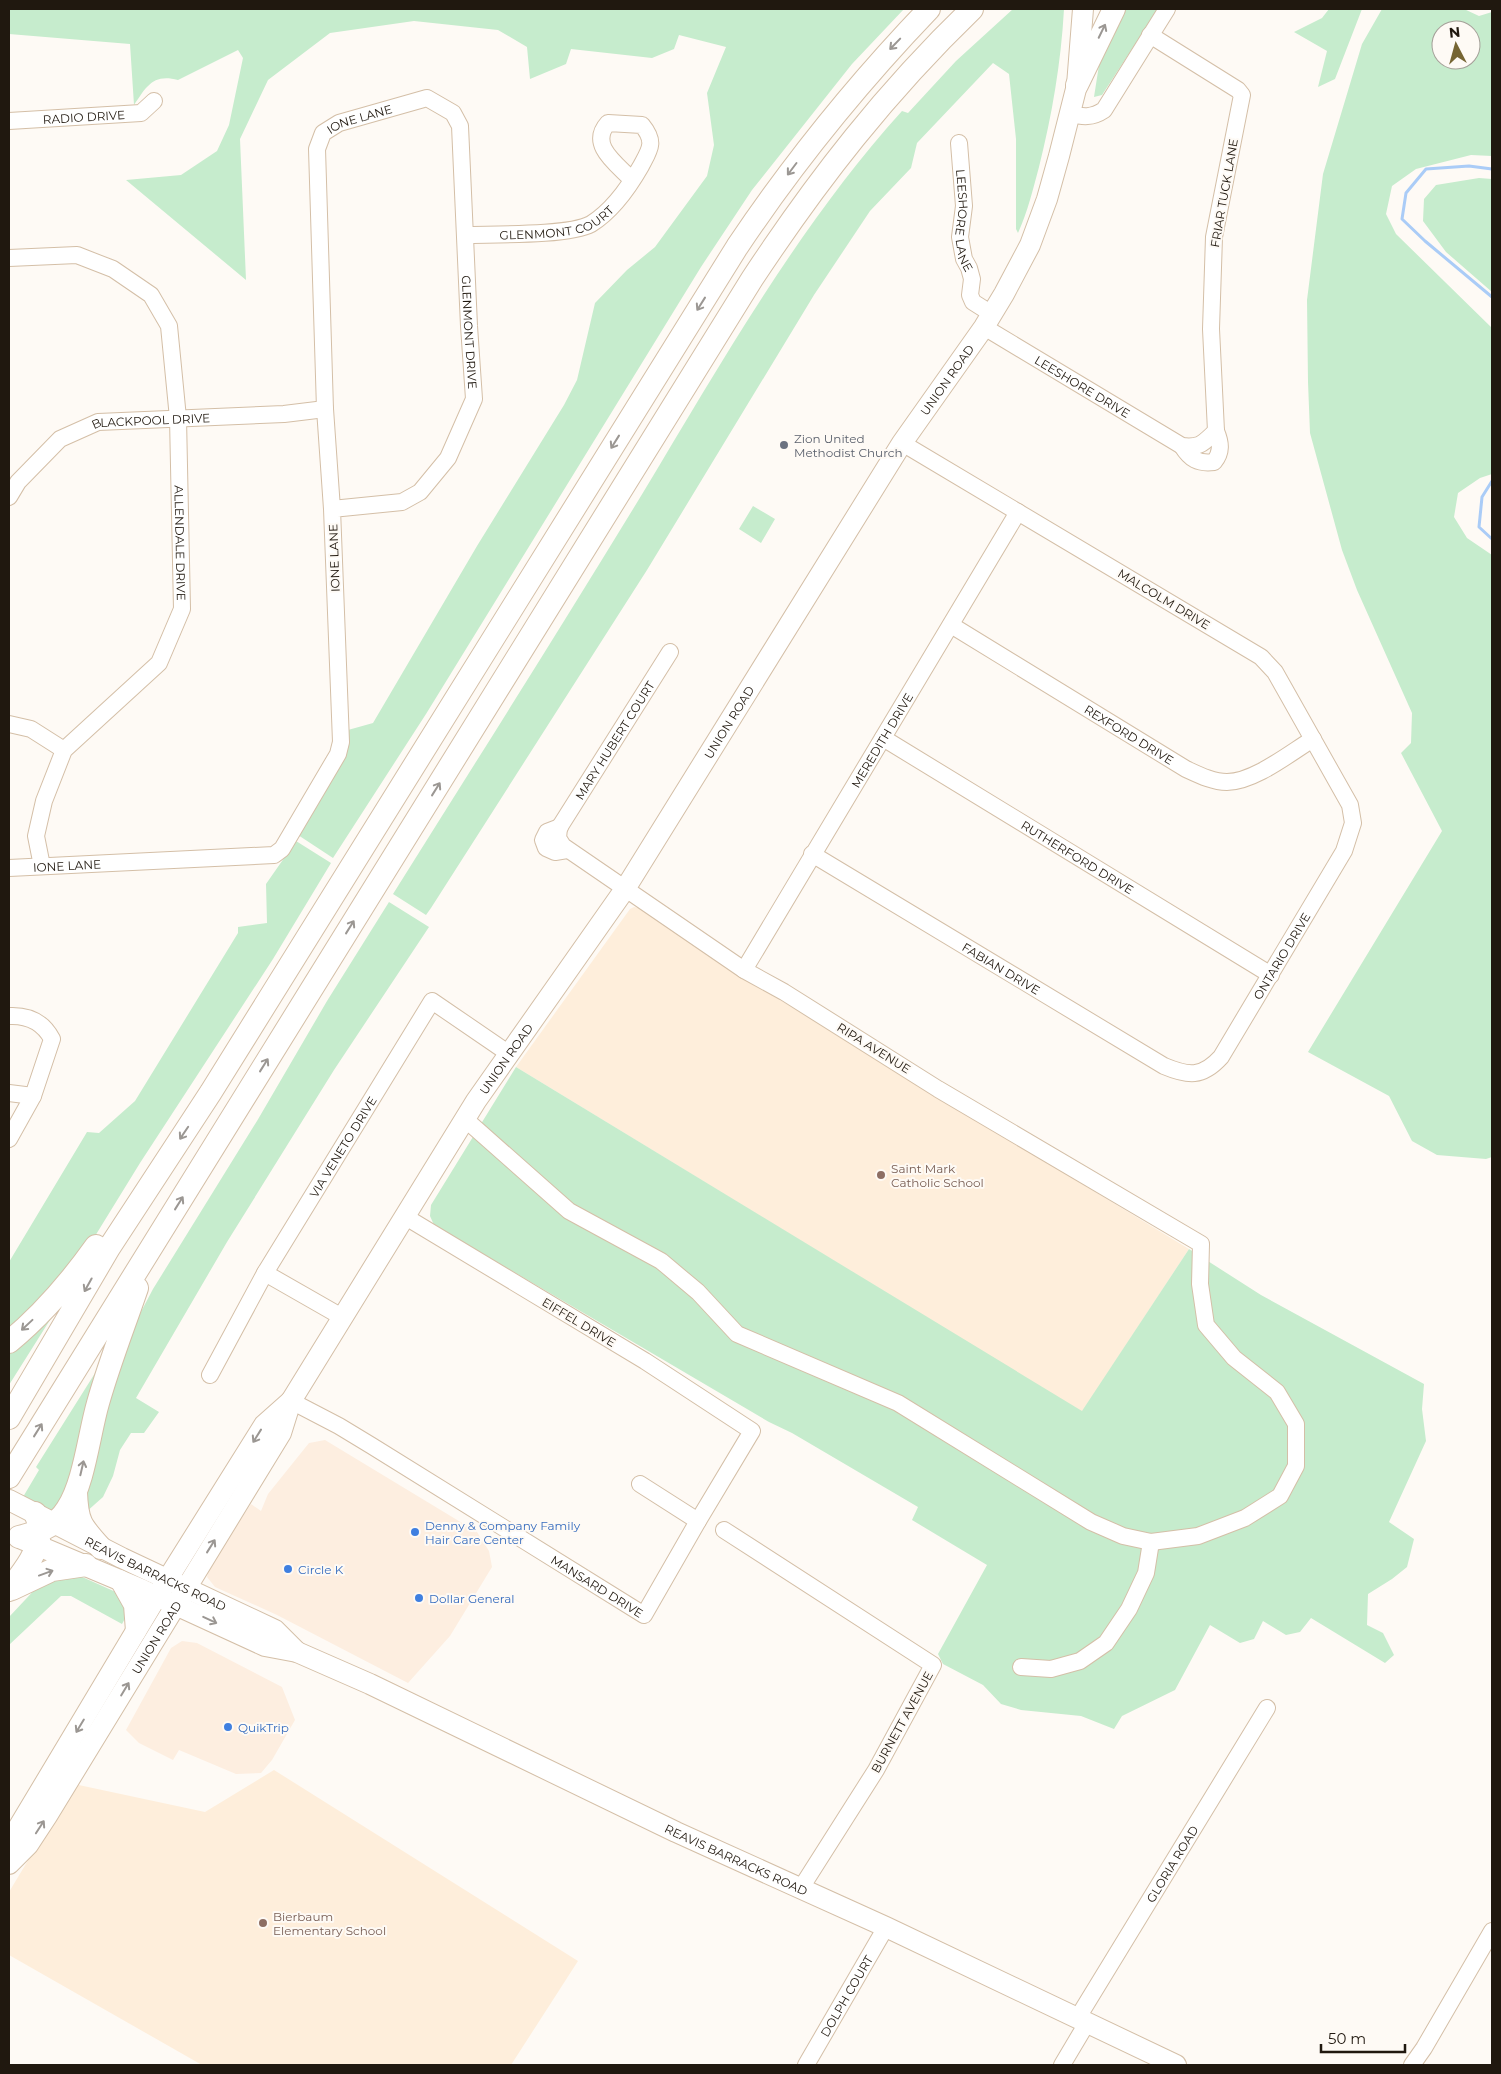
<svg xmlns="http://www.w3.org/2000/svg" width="1501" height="2074" font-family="Montserrat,sans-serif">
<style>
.commercial{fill:#fdeee0}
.built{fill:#feeedb}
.green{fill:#c6eccd;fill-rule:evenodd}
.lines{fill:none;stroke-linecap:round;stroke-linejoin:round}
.stream{stroke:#aaccf7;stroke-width:3}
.minor-casing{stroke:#d4bfa7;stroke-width:18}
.major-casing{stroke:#d4bfa7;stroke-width:22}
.highway-casing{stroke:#d4bfa7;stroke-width:24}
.minor{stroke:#fff;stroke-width:16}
.major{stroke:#fff;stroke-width:20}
.highway{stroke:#fff;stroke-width:22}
.oneway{stroke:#9b9793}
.worship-dot{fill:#6b7280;stroke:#fefaf5;stroke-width:2}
.education-dot{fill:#8d6e63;stroke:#fefaf5;stroke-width:2}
.shop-dot{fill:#3f7fe0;stroke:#fefaf5;stroke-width:2}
.labels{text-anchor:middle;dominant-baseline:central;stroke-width:4;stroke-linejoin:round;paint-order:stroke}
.street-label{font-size:12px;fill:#20180f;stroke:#fefaf5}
.worship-label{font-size:12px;fill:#5b616d;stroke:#fefaf5;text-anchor:start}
.education-label{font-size:12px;fill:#785e54;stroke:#fefaf5;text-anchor:start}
.shop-label{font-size:12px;fill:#366cbe;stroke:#fefaf5;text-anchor:start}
</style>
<rect width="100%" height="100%" fill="#fefaf5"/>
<!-- commercial -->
<path class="commercial" d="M325 1440 477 1532 489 1551 492 1567 450 1636 408 1683 277 1615 215 1587 207 1577 210 1565 251 1504 261 1511 268 1494 309 1443Z
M182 1641 197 1643 282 1687 295 1720 272 1760 261 1773 236 1774 179 1750 173 1760 139 1743 126 1730 171 1648Z"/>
<!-- built -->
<path class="built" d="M634 907 639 908 716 961 1189 1249 1082 1412 516 1067 630 909Z
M274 1770 578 1961 511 2065H202L9 1955V1892L74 1784 205 1812Z"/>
<!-- green -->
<path class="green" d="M9 9H904L852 64 752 190 701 267 426 714 333 858 298 835 348 730 373 723 477 546 564 405 577 380 595 303 627 270 655 247 707 176 714 145 707 93 726 47 679 35 674 49 652 58 571 49 566 64 530 79 527 47 498 30 414 21 330 33 268 80 240 139 246 280 126 180 181 175 217 151 229 125 243 58 238 50 178 80C153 73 146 87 134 105L130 44 9 34Z
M1013 9H1064C1061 63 1052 115 1039 167 1033 189 1028 211 1018 233L1016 229V139L1009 74 993 63 917 143 911 168 870 211 814 295 647 570 431 908 426 915 393 894C477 760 562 626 644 491 722 361 800 224 902 111L908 113 956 61Z
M1125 9H1158L1102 95 1094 97 1099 65Z
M1329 9H1362L1335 79 1318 87 1327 51 1294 32 1322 18Z
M1382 9H1464L1479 16 1492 12V156L1471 155 1416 169 1392 186 1386 214 1396 234 1492 328V474L1480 478 1458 493 1454 517 1467 538 1492 555V1157L1486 1159 1437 1155 1412 1141 1389 1096 1308 1052 1442 831 1401 753 1411 743 1412 713 1357 590 1342 550 1310 433 1308 382 1307 300 1323 174 1362 44ZM1441 30H1471V60H1441Z
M1479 178 1492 179V292L1446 252 1423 221 1424 199 1436 185Z
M753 506 775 519 761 543 739 529Z
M296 841 331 863 273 959 140 1163 92 1241 71 1267 9 1330V1262L87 1132 99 1133 135 1101 238 933V927L267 923 266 884Z
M389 902 429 927 334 1070 227 1242 136 1398 159 1412 144 1433H131L120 1450 113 1476 103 1497 85 1513 84 1505 112 1385 134 1325 153 1289 257 1121 327 1001Z
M516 1067 1082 1411 1189 1249 1261 1295 1424 1384 1422 1409 1426 1441 1389 1522 1414 1539 1407 1567 1392 1579 1368 1594 1367 1625 1383 1633 1394 1655 1385 1663 1311 1618 1300 1632 1286 1635 1263 1621 1254 1639 1240 1643 1210 1625 1175 1690 1122 1716 1114 1729 1081 1716 1021 1710 1001 1704 983 1685 943 1664 938 1654 987 1565 912 1520 918 1507 792 1433 769 1422 434 1225 430 1216 431 1205Z
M55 1312 9 1385V1353Z
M102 1362 65 1500 51 1512 23 1497 39 1470 36 1467Z
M56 1576H80L118 1593 128 1613 122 1624 71 1596H61L9 1645V1617L40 1584Z"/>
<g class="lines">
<!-- stream -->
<path class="stream" d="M1492 169 1469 166 1426 169 1406 193 1402 219 1425 241 1492 297
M1492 481 1482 497 1479 527 1492 539"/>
<!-- minor casing -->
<g class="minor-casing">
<g id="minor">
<path d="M1150 35 1238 90 1242 95 1214 237 1211 329 1216 431C1221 443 1222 452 1214 462 1198 464 1190 459 1182 446"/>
<path d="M1070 114C1083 117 1092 118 1104 110L1167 9"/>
<path id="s1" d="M9 121 141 113 154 101"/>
<path id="s2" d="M959 143 964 206 960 237 964 259 969 268 972 279 970 295 973 302 992 314"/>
<path id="s3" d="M465 235C493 234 569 236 591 224 612 211 629 187 641 166 650 149 656 142 642 125L608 123C588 145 617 164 632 180"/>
<path id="s4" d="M9 258 77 255 113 269 151 295 169 326 178 418 182 609 159 663 64 750 44 801 36 836 42 866"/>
<path id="s5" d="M984 327 1182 446C1201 448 1203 443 1216 431"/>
<path id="s6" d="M9 497 18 482 60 439 98 422 284 414 325 409"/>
<path id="s7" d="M951 625 1186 769C1199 775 1213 782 1227 782 1254 782 1290 753 1313 739"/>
<path d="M9 724 31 729 64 750"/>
<path id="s8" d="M883 738 1271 975"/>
<path d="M560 827 547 832 543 840 546 848 555 852 567 850"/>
<path id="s9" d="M812 854 1164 1066C1188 1076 1202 1078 1221 1057L1344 851 1353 823 1350 805 1275 672 1261 657 902 443"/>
<path id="s10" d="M9 868 274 855 282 849 338 754 341 742 332 509 325 409 317 149 323 133 339 123 427 98 453 113 460 126 469 326 474 399 448 458 420 492 402 502 332 509"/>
<path id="s11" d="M744 970 1018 512"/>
<path d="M9 1016C28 1015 43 1022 52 1039L33 1096 9 1139"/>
<path d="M9 1093 33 1096"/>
<path id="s12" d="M465 1119 569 1211 661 1261 698 1292 737 1334 898 1403 1091 1522 1123 1536 1151 1542 1198 1536 1245 1518 1280 1496 1296 1466V1424L1277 1392 1234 1358 1206 1325 1200 1284 1201 1244 938 1089 784 992 744 970 563 846 558 838 559 828 670 652"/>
<path d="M265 1273 342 1317"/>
<path id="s13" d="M210 1375 265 1273 432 1001 508 1053"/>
<path id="s14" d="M291 1401 339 1426 372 1446 644 1615 698 1521 752 1431 645 1361 404 1216"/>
<path d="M640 1484 698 1521"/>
<path d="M724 1530 933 1665 876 1770 801 1888"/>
<path d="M1021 1667 1051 1669 1080 1661 1106 1643 1129 1609 1146 1573 1151 1542"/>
<path id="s15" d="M1077 2019 1267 1708"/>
<path id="s16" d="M806 2065 886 1927"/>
<path d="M1062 2065 1087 2023"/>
<path d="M1412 2065 1424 2048 1492 1931"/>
</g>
</g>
<!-- major casing -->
<g class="major-casing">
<g id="major">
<path id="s17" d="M9 1500 122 1558 275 1630 297 1652"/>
<path id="s18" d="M22 1539 143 1590 265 1646 297 1652 370 1684 676 1832 886 1927 1176 2065"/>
<path d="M120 1580 134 1605 136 1631"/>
<path d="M9 1847 12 1838 157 1596 264 1425 291 1401"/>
<path id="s19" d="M9 1864 28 1845 47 1816 281 1433 291 1401 476 1101 625 889 902 443 984 327 1004 294 1030 245 1047 199 1059 156 1077 85 1083 9"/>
</g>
</g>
<!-- highway casing -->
<g class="highway-casing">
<path id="highway" d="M1077 85 1114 9
M9 1342C43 1314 71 1281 96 1246
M9 1418 109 1248 211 1092 737 247C794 162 858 83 929 9
M9 1477 752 279C818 179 886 92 972 9
M76 1492C77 1522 81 1526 101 1548
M19 1537C38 1532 56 1527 67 1509 84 1484 89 1434 98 1403 109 1364 124 1326 137 1288
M12 1589 52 1570 86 1565
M9 1590C21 1574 38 1554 40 1533 41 1527 37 1519 35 1513"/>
</g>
<!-- minor -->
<use href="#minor" class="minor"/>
<!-- major -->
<use href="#major" class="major"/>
<!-- highway -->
<use href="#highway" class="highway"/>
</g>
<!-- one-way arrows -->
<defs><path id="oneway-shaft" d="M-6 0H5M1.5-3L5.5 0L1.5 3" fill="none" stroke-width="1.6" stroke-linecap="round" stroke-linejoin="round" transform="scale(1.25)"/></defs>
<g class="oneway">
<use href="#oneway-shaft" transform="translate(1102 31) rotate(-64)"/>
<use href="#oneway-shaft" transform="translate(895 44) rotate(134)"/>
<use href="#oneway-shaft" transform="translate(792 169) rotate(127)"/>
<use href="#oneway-shaft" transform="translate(701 304) rotate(122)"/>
<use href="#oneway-shaft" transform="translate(615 442) rotate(122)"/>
<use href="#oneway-shaft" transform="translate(436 789) rotate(-58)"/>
<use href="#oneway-shaft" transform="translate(350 927) rotate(-58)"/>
<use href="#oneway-shaft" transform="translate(264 1065) rotate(-58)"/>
<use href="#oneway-shaft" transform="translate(184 1133) rotate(124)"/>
<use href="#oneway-shaft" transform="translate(179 1203) rotate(-58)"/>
<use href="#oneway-shaft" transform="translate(88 1285) rotate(119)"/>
<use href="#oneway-shaft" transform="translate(27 1325) rotate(137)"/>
<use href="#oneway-shaft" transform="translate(38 1430) rotate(-58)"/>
<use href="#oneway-shaft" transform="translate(257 1436) rotate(122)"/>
<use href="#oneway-shaft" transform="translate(82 1468) rotate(-77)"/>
<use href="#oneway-shaft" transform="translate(211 1546) rotate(-58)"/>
<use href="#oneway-shaft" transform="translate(46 1573) rotate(-20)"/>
<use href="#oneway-shaft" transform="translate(210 1620) rotate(25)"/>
<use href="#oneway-shaft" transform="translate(125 1689) rotate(-59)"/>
<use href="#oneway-shaft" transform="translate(80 1726) rotate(121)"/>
<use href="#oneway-shaft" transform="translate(40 1827) rotate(-57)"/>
</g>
<!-- markers -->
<circle class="worship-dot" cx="784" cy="445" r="5"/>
<g class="education-dot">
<circle cx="881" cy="1175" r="5"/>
<circle cx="263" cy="1923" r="5"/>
</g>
<g class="shop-dot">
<circle cx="415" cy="1532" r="5"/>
<circle cx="288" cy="1569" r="5"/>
<circle cx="419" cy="1598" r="5"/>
<circle cx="228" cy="1727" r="5"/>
</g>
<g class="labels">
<!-- street labels -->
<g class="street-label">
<text stroke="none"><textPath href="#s1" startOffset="75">RADIO DRIVE</textPath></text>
<text stroke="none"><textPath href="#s10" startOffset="1048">IONE LANE</textPath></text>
<text transform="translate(1224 193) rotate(-80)">FRIAR TUCK LANE</text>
<text stroke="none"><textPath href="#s3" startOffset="94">GLENMONT COURT</textPath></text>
<text stroke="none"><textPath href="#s2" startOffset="78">LEESHORE LANE</textPath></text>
<text stroke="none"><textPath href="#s10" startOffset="1370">GLENMONT DRIVE</textPath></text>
<text stroke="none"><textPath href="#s19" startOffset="1758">UNION ROAD</textPath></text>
<text stroke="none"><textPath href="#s5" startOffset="115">LEESHORE DRIVE</textPath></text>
<text stroke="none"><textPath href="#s6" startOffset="172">BLACKPOOL DRIVE</textPath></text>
<text stroke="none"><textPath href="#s4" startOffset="406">ALLENDALE DRIVE</textPath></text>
<text transform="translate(334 558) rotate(-92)">IONE LANE</text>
<text transform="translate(1164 599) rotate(31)">MALCOLM DRIVE</text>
<text stroke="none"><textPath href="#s19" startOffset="1352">UNION ROAD</textPath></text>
<text stroke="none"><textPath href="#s7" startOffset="209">REXFORD DRIVE</textPath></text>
<text stroke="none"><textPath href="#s12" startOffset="2122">MARY HUBERT COURT</textPath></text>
<text stroke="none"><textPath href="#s11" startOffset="268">MEREDITH DRIVE</textPath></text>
<text stroke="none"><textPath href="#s8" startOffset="228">RUTHERFORD DRIVE</textPath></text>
<text stroke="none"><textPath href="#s10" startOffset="58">IONE LANE</textPath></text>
<text stroke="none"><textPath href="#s9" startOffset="592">ONTARIO DRIVE</textPath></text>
<text stroke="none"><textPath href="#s9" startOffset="221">FABIAN DRIVE</textPath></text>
<text transform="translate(874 1048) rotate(32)">RIPA AVENUE</text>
<text stroke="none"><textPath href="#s19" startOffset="948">UNION ROAD</textPath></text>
<text stroke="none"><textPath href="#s13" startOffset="264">VIA VENETO DRIVE</textPath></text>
<text transform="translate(579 1322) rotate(31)">EIFFEL DRIVE</text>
<text stroke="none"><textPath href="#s17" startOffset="164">REAVIS BARRACKS ROAD</textPath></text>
<text stroke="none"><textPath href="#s14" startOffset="358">MANSARD DRIVE</textPath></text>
<text stroke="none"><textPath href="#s19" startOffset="271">UNION ROAD</textPath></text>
<text transform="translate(902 1722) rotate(-61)">BURNETT AVENUE</text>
<text stroke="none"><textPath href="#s18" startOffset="784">REAVIS BARRACKS ROAD</textPath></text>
<text stroke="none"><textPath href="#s15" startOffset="182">GLORIA ROAD</textPath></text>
<text stroke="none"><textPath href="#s16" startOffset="80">DOLPH COURT</textPath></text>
</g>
<!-- worship labels -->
<g class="worship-label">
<text x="794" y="438">Zion United<tspan x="794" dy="14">Methodist Church</tspan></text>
</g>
<!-- education labels -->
<g class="education-label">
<text x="891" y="1168">Saint Mark<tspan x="891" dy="14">Catholic School</tspan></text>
<text x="273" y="1916">Bierbaum<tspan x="273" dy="14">Elementary School</tspan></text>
</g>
<!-- shop labels -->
<g class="shop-label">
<text x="425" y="1525">Denny &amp; Company Family<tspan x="425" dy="14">Hair Care Center</tspan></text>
<text x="298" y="1569">Circle K</text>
<text x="429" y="1598">Dollar General</text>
<text x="238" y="1727">QuikTrip</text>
</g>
</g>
<!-- border -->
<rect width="1501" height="2074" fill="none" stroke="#20180f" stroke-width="20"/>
<!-- north arrow -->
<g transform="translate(1456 45) rotate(354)"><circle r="24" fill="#fefaf5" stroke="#a5a099"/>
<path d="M0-4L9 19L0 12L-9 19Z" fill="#766533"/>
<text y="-8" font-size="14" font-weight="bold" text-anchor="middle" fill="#20180f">N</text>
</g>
<!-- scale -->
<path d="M1321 2044v8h84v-8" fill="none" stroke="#20180f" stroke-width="2.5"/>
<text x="1328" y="2044" font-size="15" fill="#20180f" stroke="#fefaf5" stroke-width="4" paint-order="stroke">50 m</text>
</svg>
